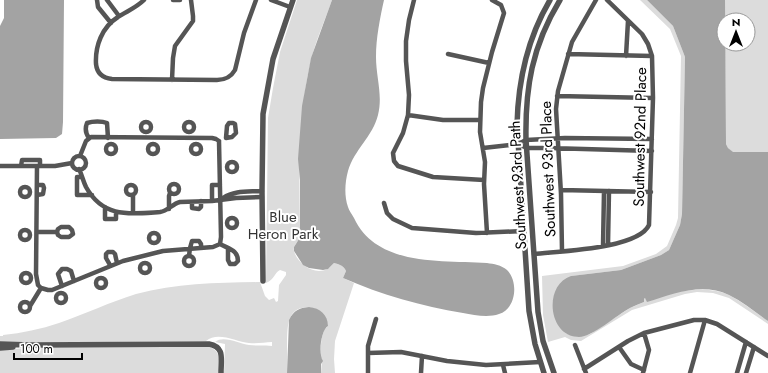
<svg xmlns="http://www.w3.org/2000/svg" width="768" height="373" font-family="Jost,sans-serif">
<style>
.green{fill:#dcdcdc}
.water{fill:#a3a3a3}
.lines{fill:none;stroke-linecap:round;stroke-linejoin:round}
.minor{stroke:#555;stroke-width:4.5}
.tertiary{stroke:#555;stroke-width:5.5}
.labels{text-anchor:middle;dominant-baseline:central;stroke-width:4;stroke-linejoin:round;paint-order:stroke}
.street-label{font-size:15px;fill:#000;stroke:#fff}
.park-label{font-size:15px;fill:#333;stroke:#fff}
</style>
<rect width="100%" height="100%" fill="#fff"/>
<!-- green -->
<path class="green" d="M297 0H332C325 20 316 40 311 60 298 115 299 171 300 227 300 230 300 236 299 239 297 243 293 246 294 251 297 263 314 276 327 269 330 268 332 265 334 263 339 264 344 266 346 271L343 278 354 283 335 341 334 359 335 373H321L322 359 321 358C320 350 321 330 328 326 327 307 298 299 290 318 285 329 288 359 287 373H224L225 344 215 342C224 335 239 344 249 345 257 346 264 345 272 346V342C265 342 257 344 249 343 236 342 218 331 206 341L0 343V336H3V335C22 333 41 329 59 323 85 314 110 302 136 294 177 283 218 283 260 282L265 296 269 300 274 298 276 302 278 301 279 285 286 275V272L280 270C274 273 275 279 266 283L268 118 273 88 280 52Z
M640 0H647L673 26 685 57 682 214 680 225 669 250 661 255 621 270 571 276 566 333 577 337 590 334 630 308 644 302 643 299C666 293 707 284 729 295 742 302 755 312 768 321V324L729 298 713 293 697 292 685 294 632 310 581 341 571 340 565 337 548 342 543 315 542 276 623 266 656 254 667 246 676 225 678 218 681 56 670 29Z
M725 0H768V152H732L728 148 726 144 725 44H748V20H725Z
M206 346C222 350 219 360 219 373H0V350L38 347Z"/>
<!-- water -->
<path class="water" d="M4 0H64L63 122 62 134 56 138 0 139V26L4 18Z
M332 0H384C380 18 376 38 376 57 376 77 383 95 378 115 373 136 354 150 348 171 345 182 344 196 348 207 349 211 352 214 354 218 377 267 441 260 487 263 494 264 501 265 507 270 519 282 516 309 499 314 488 318 474 315 463 313 421 306 382 295 343 278L346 271C344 266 339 264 334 263L328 269 323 270 309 268 303 265 294 251V247L299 239 300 227V180L298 159 302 106 311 58Z
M647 0H725L726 144 728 148 733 152H768V321C755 312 743 302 729 295 702 282 673 294 647 302L645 298 644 299V302C639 304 634 306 630 308 617 315 592 337 579 337 548 337 543 285 571 276L621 270 661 255 669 250 680 225 682 214 685 57 673 26Z
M309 307C320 308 328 315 328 326 321 330 318 354 323 361L321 364V373H287L289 320C294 310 299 308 309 307Z"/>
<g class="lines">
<!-- minor -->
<path class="minor" d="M97 0 98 7 111 23
M107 0 119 16
M144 0C136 8 127 11 118 17 102 27 95 46 96 64 97 74 103 78 112 79L217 80C225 80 231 77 235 70L244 33 256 0
M173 0H180
M271 0 290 7
M414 0 409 20 406 41V61L409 95 408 115 403 133 393 153 394 161 398 166 433 177 484 180
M448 54 489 63
M568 54 652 56
M626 56 628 21
M172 80 173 58 175 46 193 21V16L191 0
M557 96 653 98
M408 115 443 120H480
M184 127a5 5 0 1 1 10 0a5 5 0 1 1-10 0Z
M141 127a5 5 0 1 1 10 0a5 5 0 1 1-10 0Z
M229 123H233L235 124 236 133 232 137 226 138 227 126Z
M89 138C86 134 85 128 87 123 93 121 102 121 107 123L108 138
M219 141 221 237 220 244
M106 149a5 5 0 1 1 10 0a5 5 0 1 1-10 0Z
M191 149a5 5 0 1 1 10 0a5 5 0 1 1-10 0Z
M148 149a5 5 0 1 1 10 0a5 5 0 1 1-10 0Z
M518 144 527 148H549L652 151
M483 148 518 144 526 140 565 138 652 139
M80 156 86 141 91 137 212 138 216 139 219 141
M72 163a7 7 0 1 1 14 0a7 7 0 1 1-14 0Z
M227 167a5 5 0 1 1 10 0a5 5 0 1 1-10 0Z
M0 166H55L72 163
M21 166 22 160H40V166
M37 166 36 274 38 285 41 288
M79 169C82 175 83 181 86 187 103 218 129 214 160 212 168 211 172 204 180 202L212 201 236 198 262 197
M82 177H77V195H92
M169 189a5 5 0 1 1 10 0a5 5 0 1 1-10 0Z
M126 190a5 5 0 1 1 10 0a5 5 0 1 1-10 0Z
M37 185H43L44 188 43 194 37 195
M20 192a5 5 0 1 1 10 0a5 5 0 1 1-10 0Z
M561 190 651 192
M133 195V213
M223 198C235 190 248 192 262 191
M212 201V185H220
M192 202V208L199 209 201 207V201
M384 203 387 213 393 219 412 228 476 233 523 231
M105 207V219H116V212
M169 209V196L170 193
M227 223a5 5 0 1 1 10 0a5 5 0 1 1-10 0Z
M61 227H69L72 230 73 234 69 237H61L58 235 57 232 58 229Z
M20 235a5 5 0 1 1 10 0a5 5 0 1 1-10 0Z
M37 232H57
M149 238a5 5 0 1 1 10 0a5 5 0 1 1-10 0Z
M487 233 484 184 485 162 480 132 481 102 483 88 492 52 504 13 501 5 492 0
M220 244C229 249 238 250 238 261L235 264H230L228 260V248
M608 245 609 191
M603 246 604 191
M562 251 561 194 556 109 558 91 572 42 596 0
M534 254C559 251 638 249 649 225L653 98 652 56 648 44 642 34 607 0
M184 261a5 5 0 1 1 10 0a5 5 0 1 1-10 0Z
M189 256 190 248 192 241H199L201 244V248
M140 268a5 5 0 1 1 10 0a5 5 0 1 1-10 0Z
M110 265 106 258V254L108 252H113L115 254 117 263
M21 278a5 5 0 1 1 10 0a5 5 0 1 1-10 0Z
M96 283a5 5 0 1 1 10 0a5 5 0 1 1-10 0Z
M62 286 58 274 62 269H67L71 271 74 281
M41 288 48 290H52L123 261 163 251 213 247 220 244
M56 298a5 5 0 1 1 10 0a5 5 0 1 1-10 0Z
M20 307a5 5 0 1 1 10 0a5 5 0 1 1-10 0Z
M30 306 41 288
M575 345 586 373
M619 347 631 364 644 370
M368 353 401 352 447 361 486 365 540 362
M503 365 505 373
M584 369 628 341 644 333 694 320H705L717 324 768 356
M368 373V346L376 319
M421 373 422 356
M643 373 649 350 644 333
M690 373 705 320
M737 373 746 342
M746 373 754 347"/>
<!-- tertiary -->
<path class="tertiary" d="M263 281 262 191 263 114 273 59 293 0
M0 344 30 345 209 344C225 347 221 359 221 373
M0 348 13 347
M544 373 535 344 529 311 517 125C518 80 527 39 550 0
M554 373 543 341 538 312 526 140C525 88 532 46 560 0"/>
</g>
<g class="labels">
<!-- street labels -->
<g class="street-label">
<text transform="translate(640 137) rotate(-89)">Southwest 92nd Place</text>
<text transform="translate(548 169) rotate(-92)">Southwest 93rd Place</text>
<text transform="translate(518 185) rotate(-93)">Southwest 93rd Path</text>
</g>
<!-- park labels -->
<g class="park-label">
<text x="283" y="217">Blue<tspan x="283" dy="17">Heron Park</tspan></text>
</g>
</g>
<!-- north arrow -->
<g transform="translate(736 32)"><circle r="19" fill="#ffffff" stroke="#999999"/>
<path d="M0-3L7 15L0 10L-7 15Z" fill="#000000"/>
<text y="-6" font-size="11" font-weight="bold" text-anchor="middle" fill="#000000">N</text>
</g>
<!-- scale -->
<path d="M14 353v6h68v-6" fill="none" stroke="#000000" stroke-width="2"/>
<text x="20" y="353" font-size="12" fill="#000000" stroke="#ffffff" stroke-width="3" paint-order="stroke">100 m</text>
</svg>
